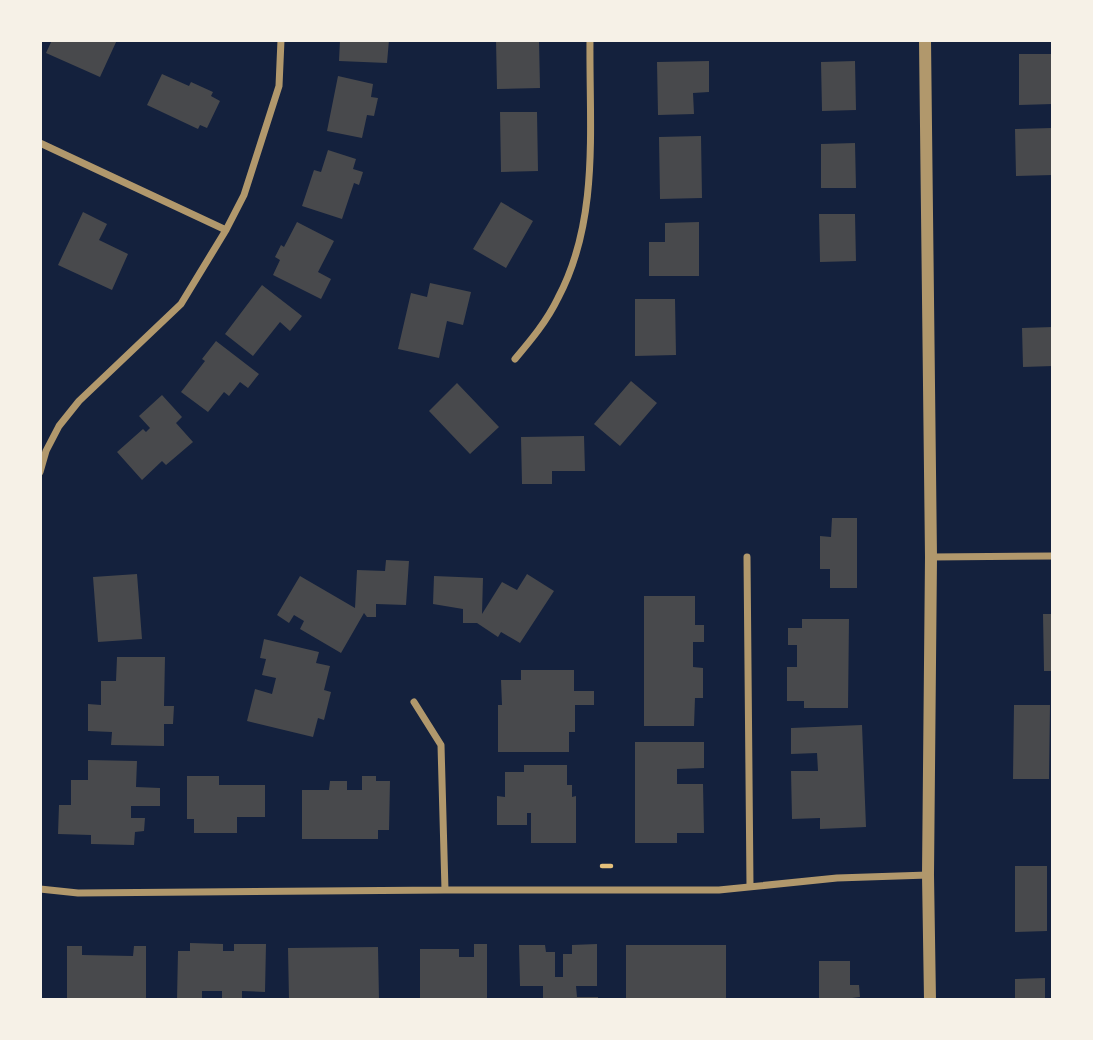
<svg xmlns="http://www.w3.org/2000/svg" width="1093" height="1040" font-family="'Nunito Sans',sans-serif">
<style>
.building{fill:#48494c}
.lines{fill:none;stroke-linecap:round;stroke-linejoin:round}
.path{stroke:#e5c07b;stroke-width:4.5}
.minor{stroke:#b1986c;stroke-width:7}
.tertiary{stroke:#b1986c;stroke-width:12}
</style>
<rect width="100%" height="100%" fill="#14213d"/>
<!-- building -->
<path class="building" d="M52 40H117L100 77 46 53Z
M340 40H389L387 63 339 61Z
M496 40H539L540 88 497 89Z
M1019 54H1053V104L1019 105Z
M709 61V92L693 93 694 114 658 115 657 62Z
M855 61 856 110 822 111 821 62Z
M162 74 189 86 191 82 213 92 211 96 220 101 207 128 200 125 198 129 147 105Z
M338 76 373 84 371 97 378 98 374 116 367 115 362 138 327 131Z
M500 112H537L538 171 501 172Z
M1052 128 1053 175 1016 176 1015 129Z
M701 136 702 198 660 199 659 137Z
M855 143 856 188H821V144Z
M328 150 356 159 353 169 363 172 359 185 354 183 342 219 302 206 314 170 321 172Z
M501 202 533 221 506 268 473 249Z
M83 212 107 224 99 240 128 254 112 290 58 265Z
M819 214H855L856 261 820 262Z
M297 222 334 241 318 272 331 279 321 299 273 275 280 260 275 257 281 245 284 247Z
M699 222V276H649V242H665V223Z
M430 283 471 292 463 325 447 321 439 358 398 349 411 293 427 297Z
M262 285 302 316 290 331 280 322 253 356 225 334Z
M635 299H675L676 355 635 356Z
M1053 327V366L1023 367 1022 328Z
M216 341 259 374 248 388 240 382 229 396 224 392 208 412 181 392 205 361 202 359Z
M631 381 657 403 620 446 594 424Z
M457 383 499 427 470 454 429 411Z
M162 395 182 417 176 423 193 442 166 465 162 461 142 480 117 452 143 429 146 432 150 428 139 416Z
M584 436 585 471H552V484H522L521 437Z
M832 518H857V588H830V569H820V536L831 537Z
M386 560 409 561 406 605 376 604V617H367L364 613 341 653 300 629 304 621 294 615 289 623 277 615 300 576 355 608 357 570 385 571Z
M137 574 142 639 98 642 93 577Z
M527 574 554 591 520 643 501 632 498 637 477 623H463V609L433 604 434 576 483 578 482 614 502 582 517 590Z
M644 596H695V625H704V642H693V667L703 668V698H695L694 726H644Z
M1043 614H1053V671H1044Z
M802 619H849L848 708H804V701H787V667H797V645H788V628H802Z
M264 639 319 652 316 663 330 666 324 690 331 692 324 720 318 718 313 737 247 721 255 689 272 694 276 678 262 675 266 659 260 658Z
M117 657H165L164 706H174L173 724H164V746L111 745 112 732 88 731V704L101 705V681H116Z
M521 670H574V691H594V705H575V732H569V752H498V705H502L501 680H521Z
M1014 705H1050L1049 779H1013Z
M862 725 866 827 820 829V818L792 819 791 771H818L817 753 791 754V728Z
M635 742H704V768L677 769V784H703L704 833H677V843H635Z
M88 760 137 761 136 787 160 788V806H131V818H145L144 831 135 832 134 845 91 844V835L58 834 59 805H71V780H88Z
M524 765H567V785H572V797L576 796V843H531V813H527V825H497V796L505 797V772H524Z
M187 776H219V785H265V817H237V833H194V819H187Z
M362 776H376V781H390L389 830H378V839H302V790H329L330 781H347V790H362Z
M1015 866H1047V931L1015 932Z
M190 943 223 944V951H234V944H266L265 992 242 991V1000H222V991H202V1000H177L178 951H190Z
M474 944H487V1000H420V949H459V957H474Z
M597 944V986H576L577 997H598V1000H543V986H520L519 945H545L546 952H555V977H563V954H572V945Z
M626 945H726V1000H626Z
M67 946H82V955L133 956 134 946H146V1000H67Z
M378 947 379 1000H289L288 948Z
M819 961H850V985H859L860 997 852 998V1000H819Z
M1045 978V1000H1015V979Z"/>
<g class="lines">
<!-- path -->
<path class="path" d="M602 866H611"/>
<!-- minor -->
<path class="minor" d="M40 143 226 230
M515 359C531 340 547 321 558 298 600 219 589 127 590 40
M40 472 46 451 59 426 79 401 181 304 226 230 244 195 279 86 281 40
M747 557 750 886
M931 557 1053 556
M414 702 441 745 445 890
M40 889 78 893 445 890H719L837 878 928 875"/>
<!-- tertiary -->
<path class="tertiary" d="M925 40 931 557 928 875 930 1000"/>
</g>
<!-- border -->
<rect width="1093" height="1040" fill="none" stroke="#f6f1e7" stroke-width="84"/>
</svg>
